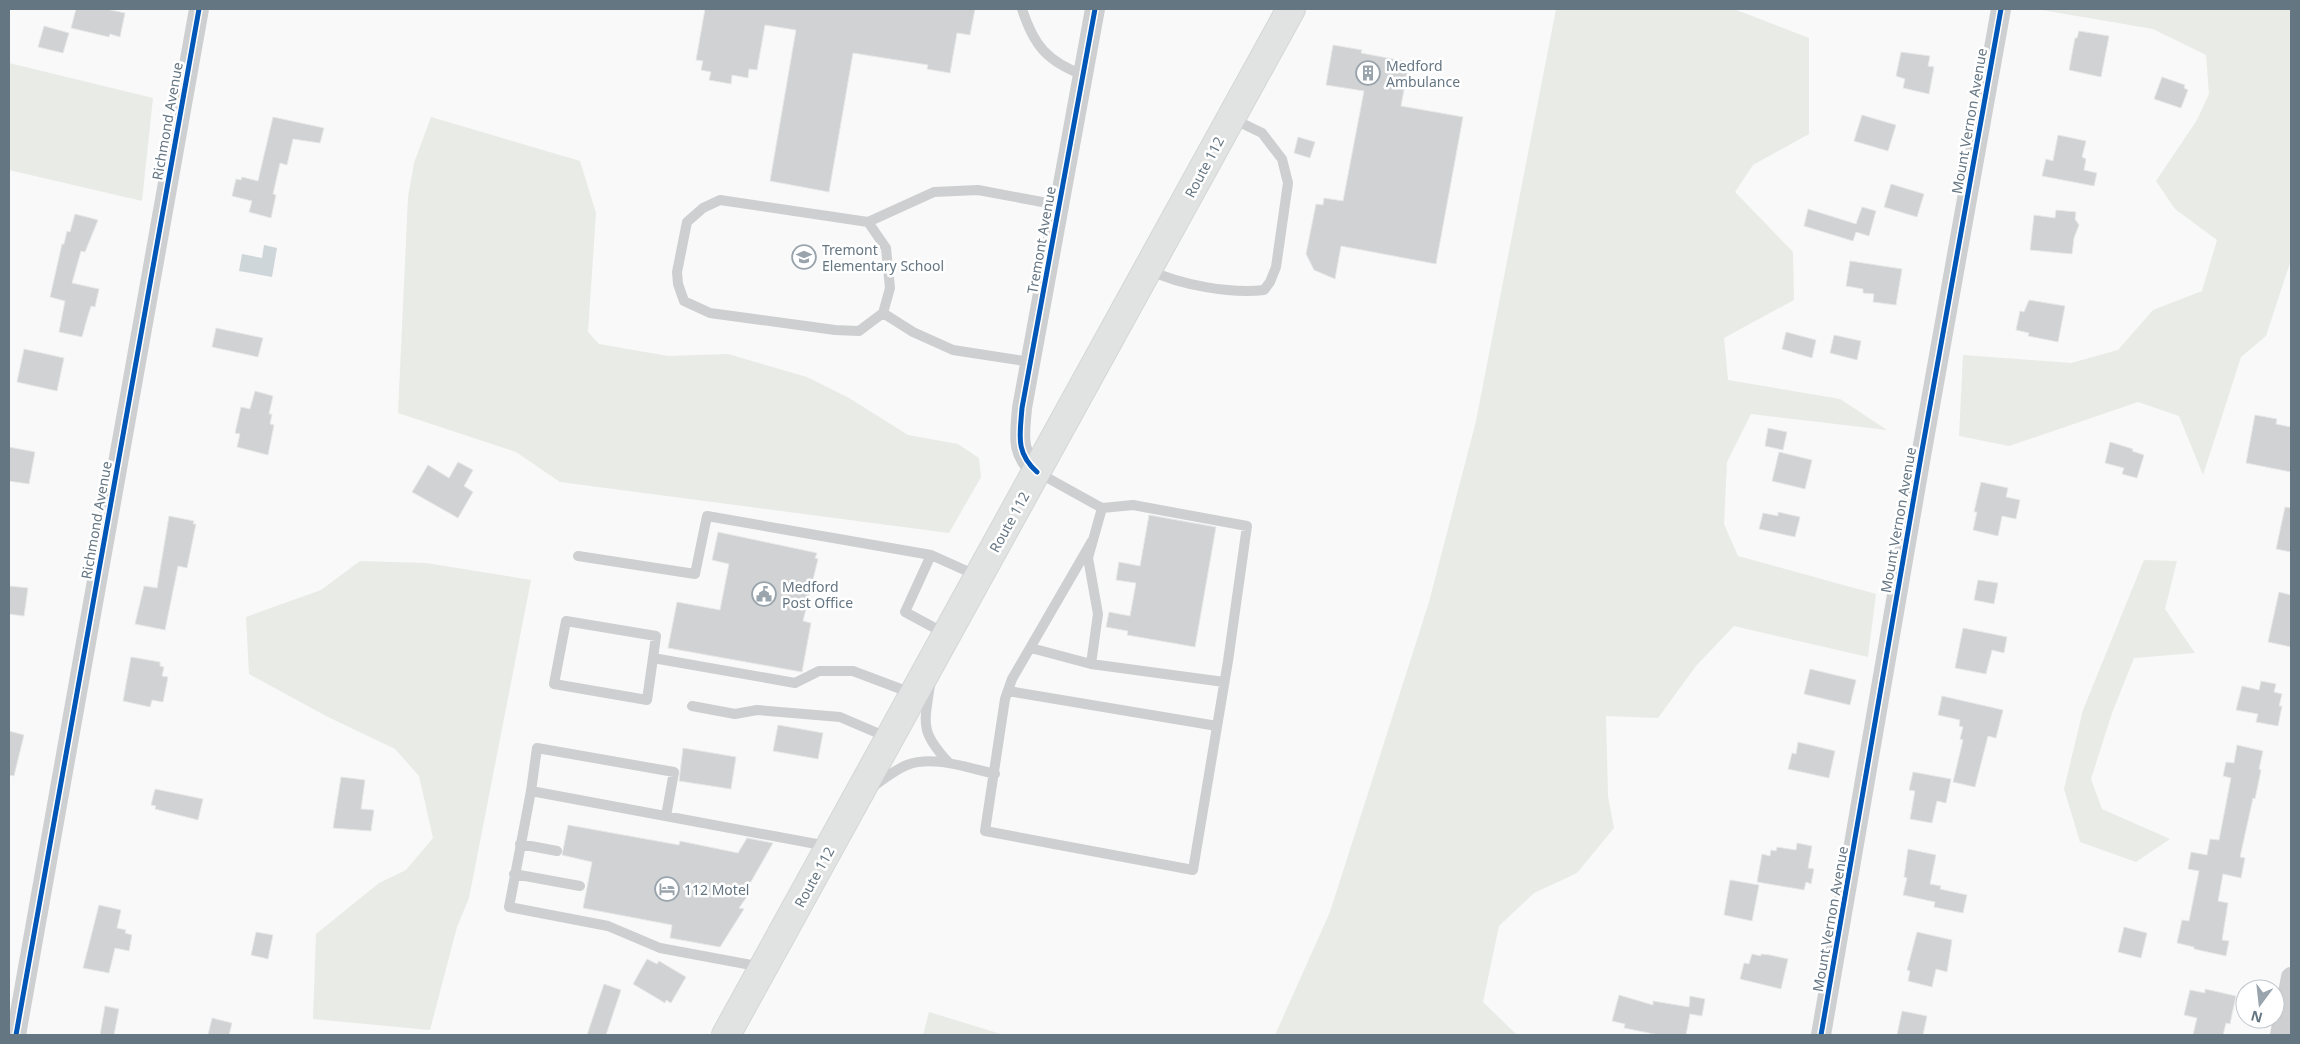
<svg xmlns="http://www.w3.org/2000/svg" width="2300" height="1044" font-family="'Noto Sans',sans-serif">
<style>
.green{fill:#e8ebe6}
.water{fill:#ced6d9}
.building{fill:#d0d2d3;stroke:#e8e8e8}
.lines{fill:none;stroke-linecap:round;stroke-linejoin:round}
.primary-casing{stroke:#d5d6d7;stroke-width:30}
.service{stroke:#cecfd0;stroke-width:10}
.minor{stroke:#cecfd0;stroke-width:20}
.primary{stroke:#e1e2e2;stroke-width:28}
.cycleway-casing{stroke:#fff;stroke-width:8}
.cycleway{stroke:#0057b8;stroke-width:5}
.labels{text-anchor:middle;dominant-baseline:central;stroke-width:5;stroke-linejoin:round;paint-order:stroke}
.poi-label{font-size:14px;fill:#657683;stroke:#fff;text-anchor:start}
.street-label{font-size:14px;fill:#657683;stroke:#fff}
</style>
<rect width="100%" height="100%" fill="#f9f9f9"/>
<!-- green -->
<path class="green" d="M1556 9H1734L1809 38V134L1753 165 1735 192 1793 252 1794 300 1724 338 1728 380 1840 399 1887 430 1751 414 1727 462 1724 524 1738 556 1876 594 1868 657 1734 626 1696 666 1658 718 1606 716 1608 796 1614 828 1577 873 1534 893 1499 926 1483 1002 1517 1035H1275L1330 912 1429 602 1476 421Z
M2036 9H2291V260L2266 336 2241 357 2203 475 2179 416 2138 402 2009 446 1959 436 1963 355 2071 363 2118 350 2153 310 2202 291 2217 240 2175 209 2156 181 2197 120 2209 94 2206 55 2153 29Z
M9 63 153 98 142 201 9 170Z
M431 117 580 161 596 213 588 332 599 344 668 356 728 354 807 377 849 398 908 435 958 444 979 458 981 477 949 533 560 482 516 452 398 413 408 197 414 163Z
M2144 560 2177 561 2165 609 2195 653 2134 658 2112 713 2091 779 2102 809 2170 839 2136 862 2080 842 2064 789 2083 710Z
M360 561 426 563 531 580 469 898 457 927 430 1030 313 1019 316 934 379 883 406 870 433 838 419 776 395 749 326 716 249 674 246 617 321 590Z
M929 1012 1004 1035H923Z"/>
<!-- water -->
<path class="water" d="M264 245 277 248 272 277 239 271 242 254 262 258Z"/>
<!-- building -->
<path class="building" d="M76 9H106L125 13 120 37 110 34 109 37 71 28Z
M705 9H975L970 35 957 33 950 73 927 69 928 65 853 53 829 192 770 181 796 30 765 25 757 70 749 69 748 78 732 75 731 84 709 80 711 72 701 70 703 61 696 60Z
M44 26 69 33 63 53 38 47Z
M2079 31 2109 36 2101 77 2069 70 2075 38H2077Z
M1333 45 1362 50 1361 53 1409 62 1401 106 1463 117 1436 264 1341 246 1335 279 1314 270 1306 254 1316 204 1323 205 1324 198 1343 201 1364 91 1326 85Z
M1901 52 1930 56 1928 66 1934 67 1929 94 1903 88 1905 79 1896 76Z
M2162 77 2185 85 2184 88 2188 90 2181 108 2154 99Z
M1862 115 1896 125 1888 151 1854 141Z
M273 117 324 128 320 143 293 139 287 165 280 163 273 194 276 195 271 218 249 212 252 201 232 196 236 179 241 180 242 177 258 181Z
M2058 135 2086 141 2082 157 2086 159 2084 170 2097 173 2094 186 2042 176 2046 159 2053 161Z
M1298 137 1315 142 1310 158 1294 153Z
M1891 184 1924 194 1917 217 1884 207Z
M1862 207 1876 211 1869 236 1856 232 1853 241 1804 226 1808 209 1856 224Z
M2056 210 2076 212 2075 219 2079 225 2074 238 2072 254 2030 250 2034 215 2055 218Z
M75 214 98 220 85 252 81 251 72 283 99 289 95 307 91 306 87 319 82 337 59 332 65 301 50 297 62 244H64L67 231 70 232Z
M1850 261 1902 269 1896 305 1873 302 1874 294 1863 293V289L1846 286Z
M2029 300 2065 306 2058 342 2028 336 2029 333 2016 330 2020 311 2024 312Z
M216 328 263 338 258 357 212 347Z
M1786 332 1816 340 1812 358 1782 349Z
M1834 335 1861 341 1857 360 1830 353Z
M24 349 64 358 57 391 17 382Z
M255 391 273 396 269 414H272L270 424 274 425 268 455 237 447 240 434 235 433 241 407 250 409Z
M2255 415 2277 419 2276 424 2291 427V472L2246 463Z
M1768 428 1787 432 1783 450 1765 446Z
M2110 442 2133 449 2132 451 2144 455 2137 478 2122 474 2124 468 2105 463Z
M9 447 35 452 29 484 9 481Z
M1779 452 1812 460 1805 489 1772 481Z
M458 462 473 470 464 486 473 492 458 518 412 492 428 465 449 478Z
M1981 482 2008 488 2006 497 2020 500 2016 519 2002 516 1998 536 1973 530 1977 512H1974Z
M2285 507 2291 508V552L2276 549Z
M1778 512 1800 517 1795 537 1759 529 1763 513 1778 516Z
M1149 515 1216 527 1195 647 1127 635 1128 631 1106 627 1109 612 1130 616 1136 583 1116 580 1119 562 1140 566Z
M169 516 194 521 193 524H196L187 568 178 566 165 630 135 624 144 586 157 588Z
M718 532 817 553 815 558 818 559 803 621 811 623 802 672 668 648 677 602 720 610 729 564 712 560Z
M1978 580 1998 583 1994 604 1974 600Z
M9 586 28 588 24 616 9 614Z
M2279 592 2291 595V647L2268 642Z
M1963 628 2007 637 2004 653 1992 650 1986 674 1955 668Z
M131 657 160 662V666L164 667 162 676 168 677 163 702 152 700 150 707 123 701Z
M1810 669 1856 680 1850 705 1804 694Z
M2261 681 2276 684 2274 692 2282 694 2279 706H2282L2278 726 2256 722 2258 714 2236 710 2242 686 2259 690Z
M1942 696 2003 710 1996 738 1988 736 1975 787 1953 782 1963 740 1960 739 1963 727 1959 726 1960 720 1938 715Z
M778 725 823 733 818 759 773 751Z
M9 731 24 735 14 776 9 775Z
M1798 742 1835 751 1829 778 1788 769 1792 753 1796 754Z
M2237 745 2263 751 2259 769 2261 770 2255 799 2253 798 2240 857 2245 858 2241 878 2223 874 2218 901 2228 903 2222 940 2229 941 2226 956 2194 949V947L2177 943 2182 920 2189 921 2199 871 2188 869 2191 852 2207 855 2210 839 2219 840 2231 778 2223 776 2226 762 2234 763Z
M683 748 736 757 731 789 679 781Z
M1913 772 1951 779 1946 803 1937 801 1932 823 1910 819 1915 791 1909 790Z
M341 777 365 780 361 809 374 810 371 831 333 828Z
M155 789 203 799 198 820 155 809 156 806 151 805Z
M568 825 679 845 680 841 738 853 747 838 773 843 744 894 748 895 739 908 744 909 720 947 670 938 672 925 583 908 592 862 562 855Z
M1797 843 1812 846 1808 868 1814 869 1811 884 1806 882 1804 890 1757 882 1762 854 1770 856 1771 850 1776 851 1777 847 1796 850Z
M1908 849 1936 855 1930 884 1941 886 1940 889 1967 895 1963 913 1934 907 1935 902 1903 895 1907 878 1904 877Z
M1730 880 1759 885 1752 921 1724 915Z
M99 905 121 910 117 928 126 930 125 933 132 935 129 951 115 948 109 973 83 968Z
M2124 927 2147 933 2141 958 2118 952Z
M256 932 273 935 268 959 251 955Z
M1917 932 1952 940 1947 972 1936 969 1932 987 1908 981 1910 971 1907 970Z
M1752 954 1761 956V954L1770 955 1788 959 1781 989 1740 979 1744 963 1749 964Z
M647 959 657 964 659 961 686 977 671 1003 666 1000 665 1003 633 984Z
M604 984 621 990 606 1035H587Z
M2205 989 2236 996 2230 1024 2226 1023 2223 1035H2193L2197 1018 2184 1015 2190 990 2205 993Z
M1619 995 1653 1005V1001L1689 1007 1690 996 1705 999 1702 1016 1690 1014 1686 1035H1659L1624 1028 1625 1024 1612 1021Z
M105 1006 119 1009 114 1035H100Z
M1902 1011 1927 1016 1923 1035H1897Z
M212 1018 232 1023 229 1035H208Z"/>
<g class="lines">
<!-- primary casing -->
<g class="primary-casing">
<path id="primary" d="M726 1035 1291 9"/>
</g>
<!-- service -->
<path class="service" d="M1022 9C1034 46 1047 61 1083 75
M868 222 886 248 890 288 883 313 859 331 835 330 710 313 684 301 678 284 677 272 687 222 703 208 720 200 868 222 934 192 978 190 1058 205
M1150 270C1179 285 1232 294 1264 290L1270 282 1276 267 1288 183 1282 159 1262 133 1231 118
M883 313 913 332 953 350 1031 362
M1037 472 1102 508 1133 505 1247 526 1228 661 1193 870 985 831 1005 699 1012 679 1092 541
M931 555 905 612 946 634
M578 556 695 574 707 516 931 555 978 576
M1031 648 1091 664 1224 682
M653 658 656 636 566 621 554 684 647 700 653 658 795 683 819 671H853L914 694
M1091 664 1098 614 1088 558 1102 508
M930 685C924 725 920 732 949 763
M1008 691 1217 726
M692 706 735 714 757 710 840 717 889 738
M871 788C883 780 894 770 907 765 934 755 968 768 995 774
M531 791 537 748 674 772 666 816
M520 844 557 851
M514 874 580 886
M762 967 660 948 608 926 509 907 531 791 827 846"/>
<!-- minor -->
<path class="minor" d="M1037 472C1015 452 1020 435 1022 408L1095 9
M16 1035 199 9
M1821 1035 1921 456 2001 9
M2280 1035 2291 977"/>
<!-- primary -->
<use href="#primary" class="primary"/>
<!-- cycleway casing -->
<g class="cycleway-casing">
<path id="cycleway" d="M1037 472C1015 452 1020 435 1022 408L1095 9
M16 1035 199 9
M1821 1035 1921 456 2001 9"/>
</g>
<!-- cycleway -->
<use href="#cycleway" class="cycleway"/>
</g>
<!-- icons -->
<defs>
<g id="building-ring" transform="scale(1.25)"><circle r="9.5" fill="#fff" stroke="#99a4ac" stroke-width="1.5"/><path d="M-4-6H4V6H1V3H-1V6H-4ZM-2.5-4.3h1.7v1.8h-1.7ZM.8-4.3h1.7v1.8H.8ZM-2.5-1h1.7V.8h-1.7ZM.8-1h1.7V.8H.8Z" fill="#99a4ac"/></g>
<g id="school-ring" transform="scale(1.25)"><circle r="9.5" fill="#fff" stroke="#99a4ac" stroke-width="1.5"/><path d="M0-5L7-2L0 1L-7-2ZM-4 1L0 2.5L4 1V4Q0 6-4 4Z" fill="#99a4ac"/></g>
<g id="civic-ring" transform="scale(1.25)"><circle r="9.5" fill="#fff" stroke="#99a4ac" stroke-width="1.5"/><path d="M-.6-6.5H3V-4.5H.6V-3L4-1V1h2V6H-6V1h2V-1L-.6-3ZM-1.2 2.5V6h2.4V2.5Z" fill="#99a4ac"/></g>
<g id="hotel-ring" transform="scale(1.25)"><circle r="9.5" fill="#fff" stroke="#99a4ac" stroke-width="1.5"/><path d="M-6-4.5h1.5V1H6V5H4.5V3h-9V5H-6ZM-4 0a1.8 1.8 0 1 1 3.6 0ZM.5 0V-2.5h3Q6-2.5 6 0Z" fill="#99a4ac"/></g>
</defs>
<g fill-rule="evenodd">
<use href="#building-ring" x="1368" y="73"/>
<use href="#school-ring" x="804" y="257"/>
<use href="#civic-ring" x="764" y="594"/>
<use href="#hotel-ring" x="667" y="889"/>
</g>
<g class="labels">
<!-- poi labels -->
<g class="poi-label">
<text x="1386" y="65">Medford<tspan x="1386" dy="16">Ambulance</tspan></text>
<text x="822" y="249">Tremont<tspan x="822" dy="16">Elementary School</tspan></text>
<text x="782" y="586">Medford<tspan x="782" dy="16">Post Office</tspan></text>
<text x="684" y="889">112 Motel</text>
</g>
<!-- street labels -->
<g class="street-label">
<text transform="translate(167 121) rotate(-80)">Richmond Avenue</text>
<text transform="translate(1969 121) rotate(-80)">Mount Vernon Avenue</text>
<text transform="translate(1204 167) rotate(-62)">Route 112</text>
<text transform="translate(1041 240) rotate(-80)">Tremont Avenue</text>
<text transform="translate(96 520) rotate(-80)">Richmond Avenue</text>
<text transform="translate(1898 520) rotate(-80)">Mount Vernon Avenue</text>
<text transform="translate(1009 522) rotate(-61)">Route 112</text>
<text transform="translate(814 877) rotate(-61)">Route 112</text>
<text transform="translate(1830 919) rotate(-80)">Mount Vernon Avenue</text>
</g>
</g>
<!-- border -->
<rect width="2300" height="1044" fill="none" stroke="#657683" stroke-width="20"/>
<!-- north arrow -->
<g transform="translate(2260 1004) rotate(195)"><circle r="24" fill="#ffffff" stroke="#c1c8cd"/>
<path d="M0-4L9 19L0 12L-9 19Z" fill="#99a4ac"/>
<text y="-8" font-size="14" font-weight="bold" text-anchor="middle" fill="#657683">N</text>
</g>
</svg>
